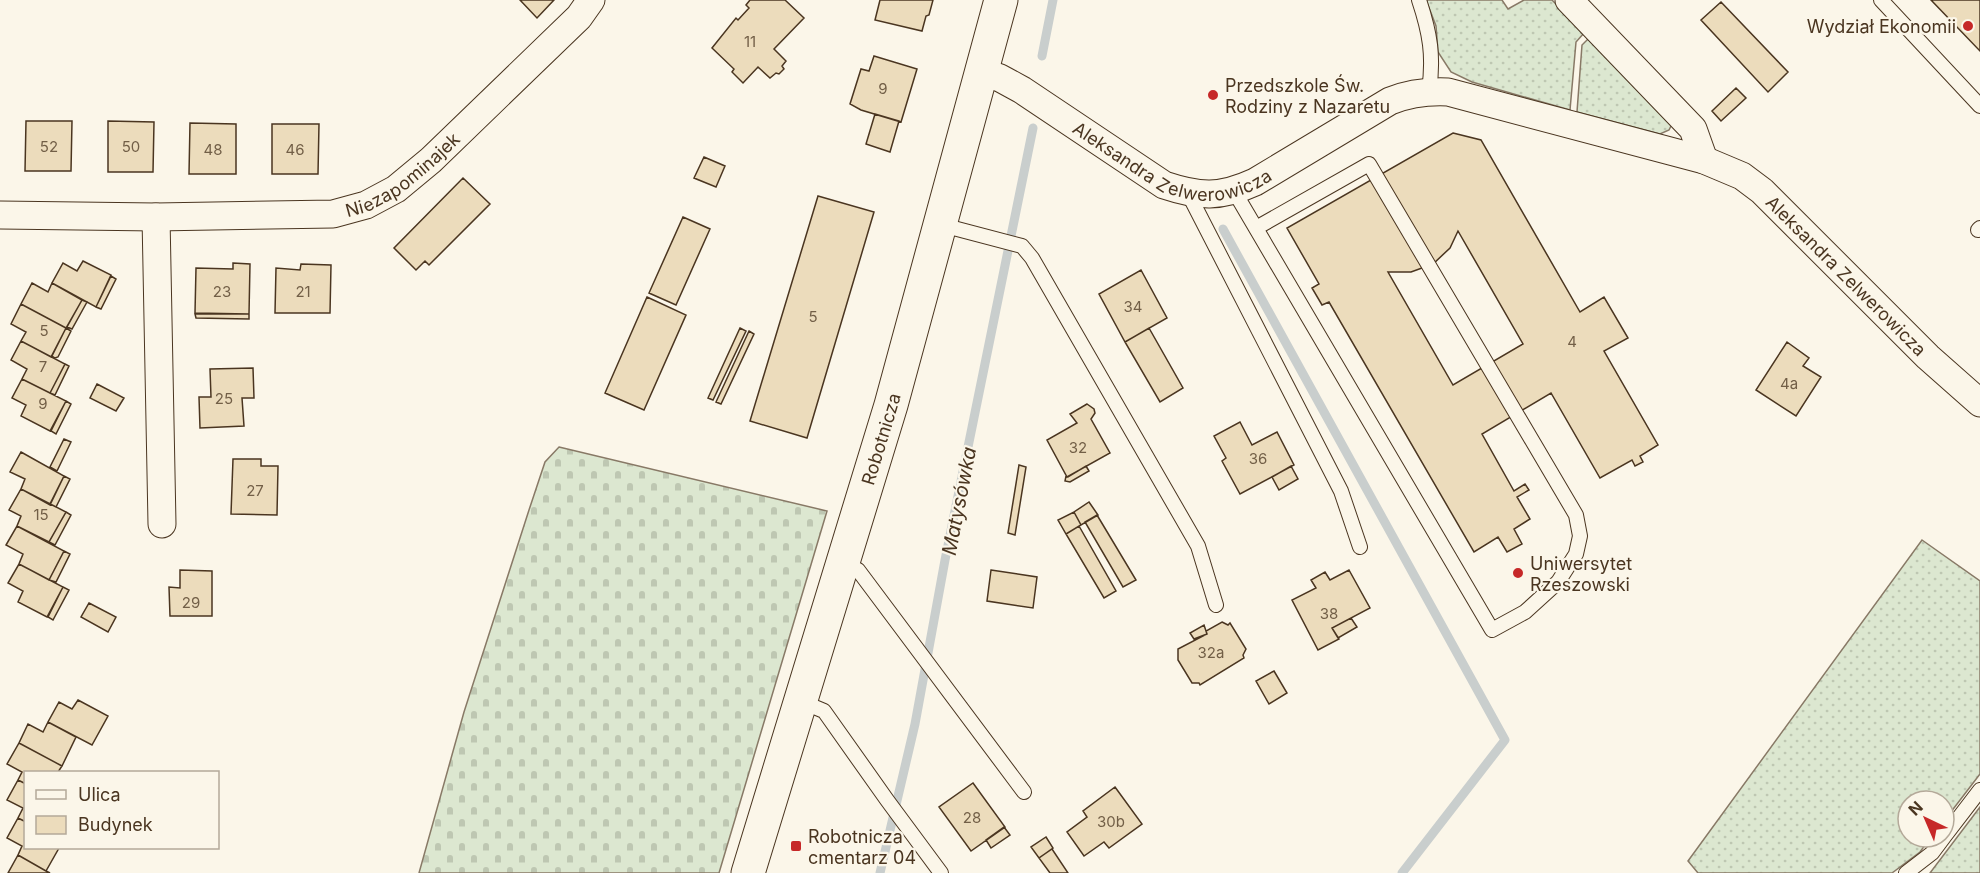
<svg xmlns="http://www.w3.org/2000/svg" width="1980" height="873" font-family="Inter,sans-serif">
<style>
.grass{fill:url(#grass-dots);stroke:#887966;stroke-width:1.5}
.cemetery{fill:url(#cemetery-stones);stroke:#887966;stroke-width:1.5}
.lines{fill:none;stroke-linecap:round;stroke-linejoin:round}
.stream{stroke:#c9cecd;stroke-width:9}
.building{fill:#ecdcbc;stroke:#4a3520;stroke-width:1.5;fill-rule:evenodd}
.service-casing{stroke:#4a3520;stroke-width:16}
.minor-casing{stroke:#4a3520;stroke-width:29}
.tertiary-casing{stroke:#4a3520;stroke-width:35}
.service{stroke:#fbf6e9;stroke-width:14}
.minor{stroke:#fbf6e9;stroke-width:27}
.tertiary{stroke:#fbf6e9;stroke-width:33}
.poi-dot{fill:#c62828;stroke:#fbf6e9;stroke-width:2}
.labels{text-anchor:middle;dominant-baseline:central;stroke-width:4.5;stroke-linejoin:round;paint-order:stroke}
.number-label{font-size:15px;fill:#725f47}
.poi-label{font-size:18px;fill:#4a3520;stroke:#fbf6e9;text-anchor:start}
.street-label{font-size:18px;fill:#4a3520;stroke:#fbf6e9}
.water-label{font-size:20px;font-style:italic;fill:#4a3520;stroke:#fbf6e9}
</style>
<defs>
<pattern id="grass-dots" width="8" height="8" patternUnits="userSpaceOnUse" patternTransform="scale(1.5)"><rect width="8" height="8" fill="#dce7d0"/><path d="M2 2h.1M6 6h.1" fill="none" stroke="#bec7b2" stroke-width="1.8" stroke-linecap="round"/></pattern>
<pattern id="cemetery-stones" width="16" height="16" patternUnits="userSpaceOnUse" patternTransform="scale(1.5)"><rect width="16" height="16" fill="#dce7d0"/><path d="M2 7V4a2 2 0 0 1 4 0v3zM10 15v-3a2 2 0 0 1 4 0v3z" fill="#bec7b2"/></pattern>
</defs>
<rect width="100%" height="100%" fill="#fbf6e9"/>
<!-- grass -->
<path class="grass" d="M1426 0H1502L1508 9 1524 0H1552L1584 33 1576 42 1570 110 1472 82 1451 72 1438 52 1436 26Z
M1589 38 1669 121 1671 126 1669 130 1660 134 1577 112 1582 45Z
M1922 540 1980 581V774L1944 821V801H1908V837H1931L1920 852 1892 873H1698L1688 861Z
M1980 807V873H1930Z"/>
<!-- cemetery -->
<path class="cemetery" d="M559 447 827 511 719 873H419L464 712 529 510 545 462Z"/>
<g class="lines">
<!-- stream -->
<path class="stream" d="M1042 56 1053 0
M1223 229 1505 740 1402 873
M880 873 915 724 945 560 1033 128"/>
</g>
<!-- building -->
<path class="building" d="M520 0H554L537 18Z
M750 0H785L804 18 774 49 786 61 782 66 784 69 779 74 776 73 770 78 758 67 743 83 732 72 734 69 712 48 736 18 738 20 749 8 746 5Z
M880 0H933L929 15 926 16 922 31 875 20Z
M1931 0H1980V51Z
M1721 2 1788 72 1768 92 1701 20Z
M874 56 917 69 901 122 861 110 850 104 861 69 869 71Z
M1736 88 1746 98 1721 121 1712 111Z
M875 114 899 121 890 152 866 144Z
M26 121H72L71 171H25Z
M108 121 154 122 153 172H108Z
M190 123 236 124V174H189Z
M272 124H319L318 174H272Z
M1453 133 1481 140 1580 312 1604 297 1628 338 1604 351 1658 445 1640 456 1643 462 1635 466 1632 460 1600 478 1551 393 1482 434 1514 491 1525 484 1529 490 1517 497 1530 519 1514 529 1522 544 1507 552 1498 537 1474 552 1329 302 1322 305 1312 288 1319 284 1287 228ZM1458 231 1523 344 1453 385 1388 272H1411L1433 264 1450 248Z
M704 157 725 166 716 187 694 178Z
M463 178 490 204 429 265 425 261 416 270 394 248Z
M818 196 874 212 807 438 750 421Z
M683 217 710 229 676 305 649 293Z
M83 261 111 275 96 307 52 283 63 263 77 271Z
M233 263 250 264 249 314 195 313 196 268 233 269Z
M301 264 331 265 330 313H275L276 268 300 270Z
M1141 270 1167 318 1125 342 1099 294Z
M111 276 116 279 101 309 96 307Z
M32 283 48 292 52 283 82 300 66 328 21 304Z
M647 297 686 315 644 410 605 393Z
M82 300 87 302 72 329 67 327Z
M21 304 66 328 51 357 21 341 26 332 11 324Z
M195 314H249V319L196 318Z
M66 328 71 331 58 357 55 358 52 356Z
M740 328 746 331 713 400 708 398Z
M1149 328 1183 388 1160 402 1125 342Z
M749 331 754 334 721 404 716 402Z
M21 341 65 364 50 393 22 379 27 369 11 360Z
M1787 342 1809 358 1803 366 1821 377 1796 416 1756 390Z
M65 364 69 366 55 395 50 393Z
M253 368 254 398H242L244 426 200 428 199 397H211L210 369Z
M22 379 66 401 50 431 21 416 26 405 12 398Z
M97 384 124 398 116 411 90 398Z
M66 401 71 404 56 434 51 431Z
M1087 404 1094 409 1095 413 1091 419 1110 453 1067 477 1047 440 1077 423 1070 414Z
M1240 422 1252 445 1277 432 1294 465 1240 494 1222 461 1226 458 1214 436Z
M64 439 71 442 57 471 50 467Z
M21 452 64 476 50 505 21 489 25 479 10 472Z
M233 459H261V466H278L277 515 231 514Z
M1019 465 1026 467 1015 535 1008 533Z
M1086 466 1089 471 1070 482 1065 481 1066 476 1068 477Z
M1291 466 1298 479 1279 490 1272 477Z
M64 476 70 479 56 507 50 504Z
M21 489 66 512 49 542 17 526 21 516 9 510Z
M1089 502 1098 515 1081 525 1074 512Z
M66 512 71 515 55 545 49 542Z
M1074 512 1081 525 1066 534 1058 520Z
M1097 515 1136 580 1123 587 1085 522Z
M17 526 64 551 49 580 19 564 23 554 6 545Z
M1079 526 1116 591 1104 598 1066 534Z
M64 551 70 554 56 582 49 580Z
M19 564 63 587 47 617 18 602 23 591 8 583Z
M180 570 212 571V616H170L169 587 180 588Z
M991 570 1037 577 1033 608 987 601Z
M1349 570 1370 608 1332 628 1339 639 1318 650 1292 600 1316 588 1311 580 1325 572 1330 580Z
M63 587 69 590 53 620 48 617Z
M89 603 116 617 108 632 81 617Z
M1351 618 1357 627 1338 638 1332 628Z
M1222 622 1228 625 1230 623 1246 649 1243 655 1244 658 1200 685 1199 683H1192L1178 660V649L1207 634 1206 631Z
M1204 625 1207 634 1194 639 1190 633Z
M1274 671 1287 693 1269 704 1256 681Z
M78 700 108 716 92 745 48 722 59 702 72 709Z
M48 722 76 737 62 766 19 743 28 724 43 732Z
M19 743 62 766 58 772H26V784L18 780 22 772 7 764Z
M18 780 26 784V822L18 818 23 808 7 800Z
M973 783 1005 827 971 851 939 807Z
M1115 787 1142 824 1109 848 1104 842 1084 856 1067 832 1087 817 1083 811Z
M18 818 26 822V848H59L46 871 18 855 22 846 7 838Z
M1004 827 1010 835 991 848 986 840Z
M1046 837 1053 848 1039 858 1031 847Z
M1052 849 1068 873H1050L1039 858Z
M18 855 46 871 50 873H8Z"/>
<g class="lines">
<!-- service casing -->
<g class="service-casing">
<path id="service" d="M1419 0C1430 33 1434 56 1429 91
M1881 0 1980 106
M1234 191 1492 630 1525 612 1558 582 1576 554 1580 536 1576 515 1369 164 1256 228
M1188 193 1341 491 1360 547
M942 225 1022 246 1032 258 1198 546 1216 605
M1978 230 1980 228
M842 561 858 570 1024 792
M800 701 824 711 887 800 941 873
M1944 837 1980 790
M1906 873 1932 853 1944 837"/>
</g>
<!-- minor casing -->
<g class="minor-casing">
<g id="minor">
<path d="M1569 0 1693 129 1704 160"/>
<path id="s1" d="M983 72 1000 78 1022 90 1164 185C1200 197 1220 198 1255 182L1390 101C1410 93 1427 91 1448 92L1704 160 1742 176 1762 191 1928 357 1980 403"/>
<path id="s2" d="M0 215 156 217 333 214 366 205 396 189 431 160 579 17 591 0"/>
<path d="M156 217 162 524"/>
</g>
</g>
<!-- tertiary casing -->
<g class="tertiary-casing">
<g id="tertiary">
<path id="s3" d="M748 873 891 405 1001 0"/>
</g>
</g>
<!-- service -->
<use href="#service" class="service"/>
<!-- minor -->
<use href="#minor" class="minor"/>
<!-- tertiary -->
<use href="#tertiary" class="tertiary"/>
</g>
<!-- markers -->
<g class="poi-dot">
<circle cx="1968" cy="26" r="6"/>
<circle cx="1213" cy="95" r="6"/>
<circle cx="1518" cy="573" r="6"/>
<rect x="790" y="840" width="12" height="12" rx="3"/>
</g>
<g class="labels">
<!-- number labels -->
<g class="number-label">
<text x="750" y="41">11</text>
<text x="883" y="88">9</text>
<text x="49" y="146">52</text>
<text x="131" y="146">50</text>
<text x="213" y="149">48</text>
<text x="295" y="149">46</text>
<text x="222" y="291">23</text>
<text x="303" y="291">21</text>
<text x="1133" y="306">34</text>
<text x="813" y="316">5</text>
<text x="44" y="330">5</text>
<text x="1572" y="341">4</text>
<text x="43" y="366">7</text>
<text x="1789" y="383">4a</text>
<text x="224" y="398">25</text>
<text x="43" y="403">9</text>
<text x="1078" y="447">32</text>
<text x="1258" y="458">36</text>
<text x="255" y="490">27</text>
<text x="41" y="514">15</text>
<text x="191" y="602">29</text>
<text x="1329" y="613">38</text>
<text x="1211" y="652">32a</text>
<text x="972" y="817">28</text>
<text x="1111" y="821">30b</text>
</g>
<!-- poi labels -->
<g class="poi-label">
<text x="1956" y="26" text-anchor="end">Wydział Ekonomii</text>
<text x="1225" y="85">Przedszkole Św.<tspan x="1225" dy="21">Rodziny z Nazaretu</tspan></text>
<text x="1530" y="563">Uniwersytet<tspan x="1530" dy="21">Rzeszowski</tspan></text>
<text x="808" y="836">Robotnicza<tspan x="808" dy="21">cmentarz 04</tspan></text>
</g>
<!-- street labels -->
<g class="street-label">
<text stroke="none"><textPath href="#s1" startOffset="216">Aleksandra Zelwerowicza</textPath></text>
<text stroke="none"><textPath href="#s2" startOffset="414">Niezapominajek</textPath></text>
<text stroke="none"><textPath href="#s1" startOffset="975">Aleksandra Zelwerowicza</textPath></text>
<text stroke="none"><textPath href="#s3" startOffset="454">Robotnicza</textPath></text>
</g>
<!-- water labels -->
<g class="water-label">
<text transform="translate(959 501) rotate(-79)">Matysówka</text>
</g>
</g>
<!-- legend -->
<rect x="24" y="771" width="195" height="78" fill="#fbf6e9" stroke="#b4a999" stroke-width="1.5"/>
<rect x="36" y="790" width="30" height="9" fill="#fbf6e9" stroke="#b4a999" stroke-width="1.5"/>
<text x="78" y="801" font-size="18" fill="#4a3520">Ulica</text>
<rect x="36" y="816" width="30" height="18" fill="#ecdcbc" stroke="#b4a999" stroke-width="1.5"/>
<text x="78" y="831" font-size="18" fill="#4a3520">Budynek</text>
<!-- north arrow -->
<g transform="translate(1926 819) rotate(316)"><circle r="28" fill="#fbf6e9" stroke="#b4a999" stroke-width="1.5"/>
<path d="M0-4.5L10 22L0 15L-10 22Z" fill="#c62828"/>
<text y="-9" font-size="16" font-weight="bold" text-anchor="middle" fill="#4a3520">N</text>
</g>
</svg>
